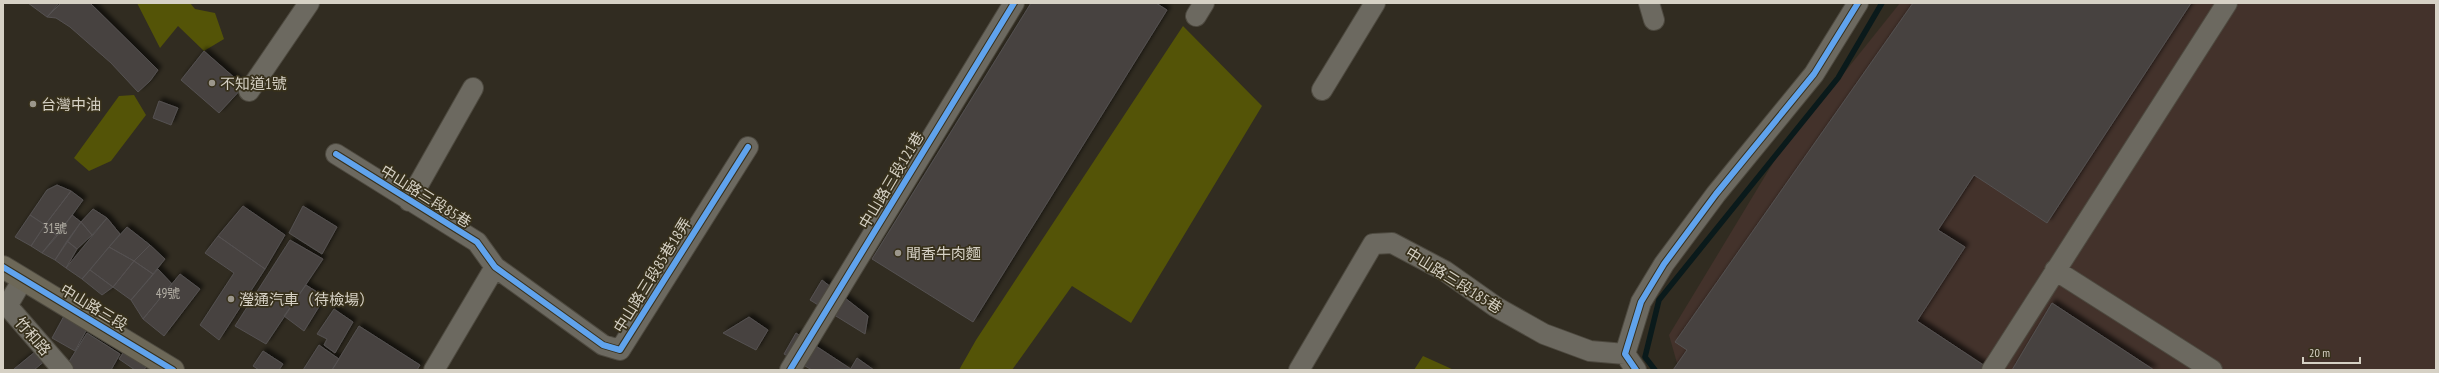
<svg xmlns="http://www.w3.org/2000/svg" width="2439" height="373" font-family="'PT Sans Narrow','Noto Sans TC',sans-serif">
<style>
.industrial{fill:#43322b}
.forest{fill:#545407}
.lines{fill:none;stroke-linecap:round;stroke-linejoin:round}
.stream{stroke:#0a1a1b;stroke-width:5.5}
.building{fill:#464341;stroke:#555151;filter:url(#shadow)}
.minor-casing{stroke:#4d493f;stroke-width:22}
.major-casing{stroke:#4d493f;stroke-width:24}
.minor{stroke:#6c6960;stroke-width:20}
.major{stroke:#6d6858;stroke-width:22}
.cycleway-casing{stroke:#37301b;stroke-width:8}
.cycleway{stroke:#60a3ed;stroke-width:6}
.poi-dot{fill:#9c978c;stroke:#37301b;stroke-width:1.5}
.labels{text-anchor:middle;dominant-baseline:central;stroke-width:3.5;stroke-linejoin:round;paint-order:stroke}
.number-label{font-size:13px;fill:#b2aea4}
.poi-label{font-size:15px;fill:#d6d1c5;stroke:#37301b;text-anchor:start}
.street-label{font-size:15px;fill:#d6d1c5;stroke:#37301b}
</style>
<defs>
<filter id="shadow"><feDropShadow dx="3.5" dy="-3.5" stdDeviation="2" flood-color="#0009"/></filter>
</defs>
<rect width="100%" height="100%" fill="#312c21"/>
<!-- industrial -->
<path class="industrial" d="M1900 3H2436V370H1679L1669 335 1776 158Z"/>
<!-- forest -->
<path class="forest" d="M137 3H190L195 9 215 13 224 39 204 51 178 26 160 48Z
M1183 26 1262 106 1131 323 1072 286 1012 370H959L976 340Z
M134 95 146 115 111 161 89 171 74 158 119 96Z
M1423 356 1454 370H1414Z"/>
<g class="lines">
<!-- stream -->
<path class="stream" d="M1655 370 1645 357 1659 300 1838 78 1882 3"/>
</g>
<!-- building -->
<path class="building" d="M28 3H59L47 17Z
M61 3H90L158 70 150 81 138 92 111 63 70 27 56 18 47 17Z
M1031 3H1156L1167 10 973 322 872 259Z
M1913 3H2191L2047 223 1974 175 1938 230 1965 247 1917 321 1991 370H1673L1687 350 1675 342Z
M204 51 244 86 219 113 181 80Z
M159 101 178 108 171 125 153 118Z
M57 185 71 191 45 225 30 215 47 190Z
M71 191 83 200 57 236 45 225Z
M243 206 285 235 265 269 218 236Z
M303 206 337 227 322 254 289 233Z
M93 209 107 218 92 235 81 222Z
M30 215 45 225 31 246 15 237Z
M72 215 81 222 55 260 42 253Z
M107 218 120 234 82 279 66 268Z
M81 222 92 235 77 249 67 241Z
M45 225 57 236 42 253 31 246Z
M127 227 150 245 134 261 109 247Z
M218 236 265 269 219 340 200 325 234 273 205 253Z
M290 240 323 259 266 344 235 326Z
M67 241 77 249 66 268 55 260Z
M150 245 165 259 153 274 134 261Z
M109 247 134 261 113 287 90 270Z
M134 261 153 274 131 300 113 287Z
M158 269 172 284 143 319 131 300Z
M90 270 113 287 102 295 82 279Z
M180 274 200 289 164 336 143 319Z
M822 280 868 316 865 334 810 300Z
M306 285 325 297 304 331 284 316Z
M2052 303 2154 370H2012Z
M334 309 353 322 335 353 324 345 327 339 317 334Z
M64 316 87 329 75 351 52 338Z
M749 317 768 330 756 350 723 333Z
M359 326 420 365 417 370H332Z
M87 333 120 354 111 370H68L65 368Z
M796 333 851 369 812 370 784 354Z
M319 345 339 359 332 370H303Z
M41 347 47 359 34 370 14 369Z
M125 350 147 365 144 370H135L119 359Z
M263 351 283 364 279 370H259L253 366Z
M857 358 874 370H850Z"/>
<g class="lines">
<!-- minor casing -->
<g class="minor-casing">
<path id="minor" d="M1649 3 1654 20
M1196 16 1204 3
M1322 90 1375 3
M249 91 309 3
M336 154 477 242 495 267 603 345 620 350 748 147
M409 201 473 88
M2055 270 2212 370
M23 279 9 303 11 310 63 370
M434 370 495 267
M790 370 1014 3
M1299 370 1373 244 1392 243 1445 271 1496 307 1544 334 1590 351 1625 354
M1636 370 1625 354 1641 302 1664 264 1716 194 1814 74 1858 3
M1992 370 2227 3"/>
</g>
<!-- major casing -->
<g class="major-casing">
<path id="major" d="M3 267 173 370"/>
</g>
<!-- minor -->
<use href="#minor" class="minor"/>
<!-- major -->
<use href="#major" class="major"/>
<!-- cycleway casing -->
<g class="cycleway-casing">
<path id="cycleway" d="M336 154 477 242 495 267 603 345 620 350 748 147
M3 267 173 370
M790 370 1014 3
M1636 370 1625 354 1641 302 1664 264 1716 194 1814 74 1858 3"/>
</g>
<!-- cycleway -->
<use href="#cycleway" class="cycleway"/>
</g>
<!-- markers -->
<g class="poi-dot">
<circle cx="212" cy="83" r="4"/>
<circle cx="33" cy="104" r="4"/>
<circle cx="898" cy="253" r="4"/>
<circle cx="231" cy="299" r="4"/>
</g>
<g class="labels">
<!-- number labels -->
<g class="number-label">
<text x="55" y="228">31號</text>
<text x="168" y="293">49號</text>
</g>
<!-- poi labels -->
<g class="poi-label">
<text x="220" y="83">不知道1號</text>
<text x="41" y="104">台灣中油</text>
<text x="906" y="253">聞香牛肉麵</text>
<text x="239" y="299">瀅通汽車（待檢場）</text>
</g>
<!-- street labels -->
<g class="street-label">
<text transform="translate(891 180) rotate(-59)">中山路三段121巷</text>
<text transform="translate(426 196) rotate(32)">中山路三段85巷</text>
<text transform="translate(652 275) rotate(-58)">中山路三段85巷18弄</text>
<text transform="translate(1454 280) rotate(32)">中山路三段185巷</text>
<text transform="translate(94 307) rotate(31)">中山路三段</text>
<text transform="translate(33 336) rotate(49)">竹和路</text>
</g>
</g>
<!-- border -->
<rect width="2439" height="373" fill="none" stroke="#d6d1c5" stroke-width="8"/>
<!-- scale -->
<path d="M2303 357v6h57v-6" fill="none" stroke="#d6d1c5" stroke-width="2"/>
<text x="2309" y="357" font-size="12" fill="#d6d1c5" stroke="#37301b" stroke-width="3" paint-order="stroke">20 m</text>
</svg>
